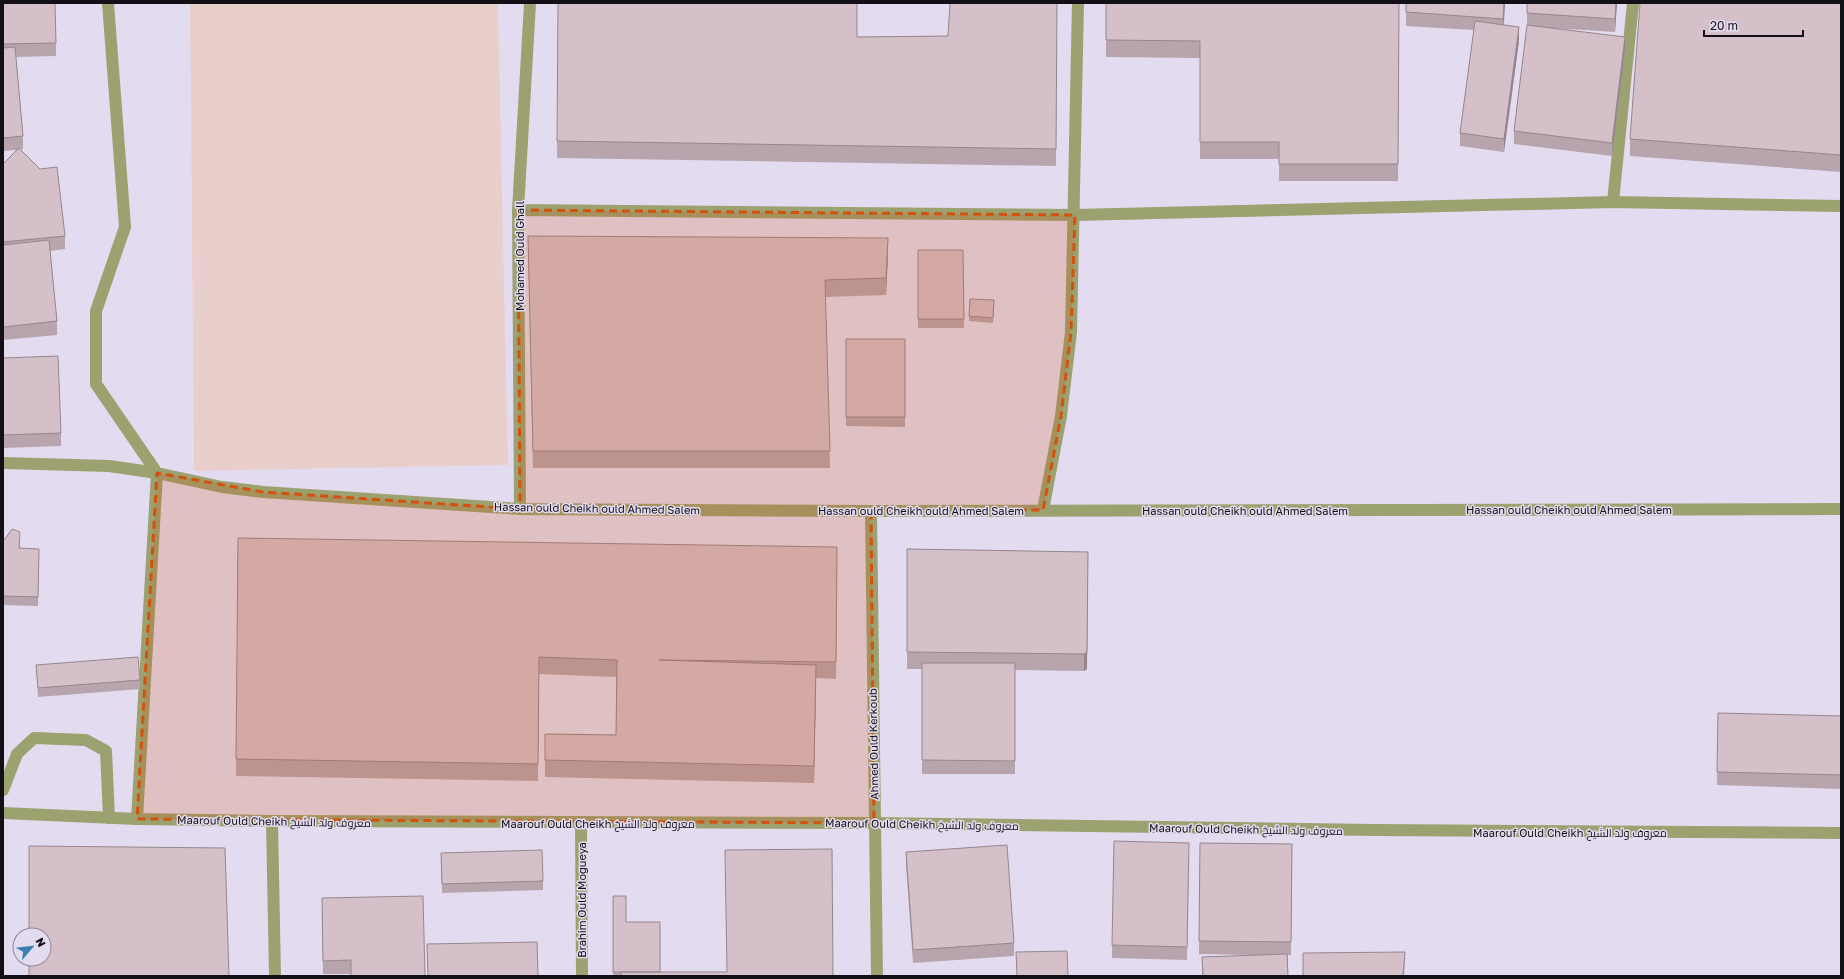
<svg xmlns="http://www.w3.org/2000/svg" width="1844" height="979" font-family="'Golos Text',Cairo,sans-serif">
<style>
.education{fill:#e9cfcc}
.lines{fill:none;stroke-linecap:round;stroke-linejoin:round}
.service{stroke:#9ca170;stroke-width:12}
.minor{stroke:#9ca170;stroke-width:12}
.tertiary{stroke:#9ca170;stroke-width:12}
.wall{fill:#b7a4ad}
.shaded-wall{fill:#95868d}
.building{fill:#d5bfc9;stroke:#95868d}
.marked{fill:#d3520d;fill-opacity:0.2;stroke:#d3520d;stroke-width:3;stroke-dasharray:8 5;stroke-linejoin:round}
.labels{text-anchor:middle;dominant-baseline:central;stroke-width:3;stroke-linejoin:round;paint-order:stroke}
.street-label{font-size:11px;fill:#120f16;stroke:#e3dcf0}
</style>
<rect width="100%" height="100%" fill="#e3dcf0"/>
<!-- education -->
<path class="education" d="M190 3H498L508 465 194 471Z"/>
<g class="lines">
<!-- service -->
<path class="service" d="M3 790 17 754 34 738 86 740 106 751 109 818"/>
<!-- minor -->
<path class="minor" d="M108 3 125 227 96 311V384L157 473 137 819
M1613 202 1633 3
M518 210 1075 215 1613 202 1841 206
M3 463 109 466 157 473 222 487 263 492 520 509 871 511 1841 509
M520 509 518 210 530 3
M1043 510 1061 416 1071 332 1078 3
M871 511 877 976
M272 821 275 976
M581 823 582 976"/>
<!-- tertiary -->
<path class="tertiary" d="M3 813 137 819 272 821 874 823 1375 830 1841 833"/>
</g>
<!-- wall -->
<path class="wall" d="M3 3 56 43V56L16 57 23 136V149H21L65 236V249L50 251 57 321V335L3 340V164L16 150 3 151Z
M558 3 857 37 948 36 1057 3 1056 166 557 158Z
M1106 3H1399L1398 181H1279V159H1200V58L1106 57Z
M1406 3H1505L1504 25 1519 41 1504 152 1460 146V133L1474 30 1406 26Z
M1527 3H1617L1615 32 1551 28 1625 50 1612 156 1514 144V131L1527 26Z
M1841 3V172L1630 156V139Z
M528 236 888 255 886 295 825 297 830 468H533Z
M918 250H963L964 328H918Z
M994 305 993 323 969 321V316Z
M846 339H905V427L846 426Z
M3 358 61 433V446L3 448Z
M238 538 837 564 836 679 816 678 814 783 545 777V734L616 735V677L539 674 538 781 236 776Z
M3 539 20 541V548L39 549 38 606 3 605Z
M907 549 1088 552 1087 669 1084 671 1015 670V774H922V669H907Z
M36 665 140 680V689L38 697Z
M1718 713 1841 716V789L1717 785Z
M1200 843 1292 844 1291 955H1288V976H1202V957L1253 955 1199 954Z
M906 852 1014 943V956L913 963 906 865Z
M441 853 543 881V890L442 893Z
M1189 856 1187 960 1112 958V945Z
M613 896 626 922 660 972 833 976H613Z
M322 911 425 976H351V974H323Z"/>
<!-- shaded-wall -->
<path class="shaded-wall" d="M1504 3H1505L1503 32V19Z
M1616 3H1617L1615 32V19Z
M1519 27V41L1504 152V139Z
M1625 37V50L1612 156V143Z
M888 238V255L886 295V278Z
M1088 552 1087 669 1084 671V654Z
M816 665V682L814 783V766Z
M1405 952 1404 976H1403Z"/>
<!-- building -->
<path class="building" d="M3 3H55L56 43 3 44Z
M558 3H857V37L948 36 950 3H1057L1056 149 557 141Z
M1106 3H1399L1398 164H1279V142H1200V41L1106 40Z
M1406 3H1504L1503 19 1406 12Z
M1527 3H1616L1615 19 1527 13Z
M1640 3H1841V155L1630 139Z
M1475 21 1519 27 1504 139 1460 133Z
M1527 25 1625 37 1612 143 1514 131Z
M15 47 23 136 3 138V48Z
M19 148 40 169 57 167 65 236 3 242V164Z
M528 236 888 238 886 278 825 280 830 451H533Z
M49 240 57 321 3 327V245Z
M918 250H963L964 319H918Z
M970 299 994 300 993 318 969 316Z
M846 339H905V417H846Z
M58 356 61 433 3 435V358Z
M12 529 20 532 19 548 39 549 38 597 3 596V539H5Z
M238 538 837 547 836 662 659 660 816 665 814 766 545 760V734L616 735 617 660 539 657 538 764 236 759Z
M907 549 1088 552 1087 652 1084 654 907 652Z
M138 657 140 680 38 688 36 665Z
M922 663H1015V761L922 760Z
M1718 713 1841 716V775L1717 772Z
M1114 841 1189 843 1187 947 1112 945Z
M1200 843 1292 844 1291 942 1199 941Z
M1007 845 1014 943 913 950 906 852Z
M29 846 225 848 229 976H29V959H44V935H29Z
M832 849 833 976H621V972H727L725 850Z
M542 850 543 881 442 884 441 853Z
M423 896 425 976H351V960L323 961 322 898Z
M613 896H626V922H660V972H613Z
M537 942 538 976H428L427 944Z
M1067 951 1068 976H1017L1016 952Z
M1405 952 1403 976H1303V953Z
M1287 954 1288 976H1203L1202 957Z"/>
<!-- marked area -->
<path class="marked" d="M518 210 1075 215 1071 332 1061 416 1043 510 871 511 874 823 137 819 157 473 263 492 520 509Z"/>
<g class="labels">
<!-- street labels -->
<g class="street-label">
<text transform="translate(519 256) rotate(-90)">Mohamed Ould Ghall</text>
<text transform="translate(597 508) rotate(1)">Hassan ould Cheikh ould Ahmed Salem</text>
<text x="1569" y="509">Hassan ould Cheikh ould Ahmed Salem</text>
<text x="921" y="510">Hassan ould Cheikh ould Ahmed Salem</text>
<text x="1245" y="510">Hassan ould Cheikh ould Ahmed Salem</text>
<text transform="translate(873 744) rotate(-91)">Ahmed Ould Kerkoub</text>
<text transform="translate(274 821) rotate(1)">Maarouf Ould Cheikh معروف ولد الشيخ</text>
<text x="598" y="823">Maarouf Ould Cheikh معروف ولد الشيخ</text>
<text transform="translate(922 824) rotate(1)">Maarouf Ould Cheikh معروف ولد الشيخ</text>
<text transform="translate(1246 829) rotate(1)">Maarouf Ould Cheikh معروف ولد الشيخ</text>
<text x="1570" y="832">Maarouf Ould Cheikh معروف ولد الشيخ</text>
<text transform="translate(581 900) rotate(-90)">Brahim Ould Mogueya</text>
</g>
</g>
<!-- border -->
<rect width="1844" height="979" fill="none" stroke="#120f16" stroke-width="8"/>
<!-- north arrow -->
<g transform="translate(32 947) rotate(62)"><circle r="19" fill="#e3dcf0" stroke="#8f8a99"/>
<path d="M0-3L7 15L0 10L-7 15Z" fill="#3880b4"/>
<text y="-6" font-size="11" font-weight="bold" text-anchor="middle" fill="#120f16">N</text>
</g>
<!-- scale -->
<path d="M1704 30v6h99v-6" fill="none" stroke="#120f16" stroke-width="2"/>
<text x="1710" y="30" font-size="12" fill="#120f16" stroke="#e3dcf0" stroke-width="3" paint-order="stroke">20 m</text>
</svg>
